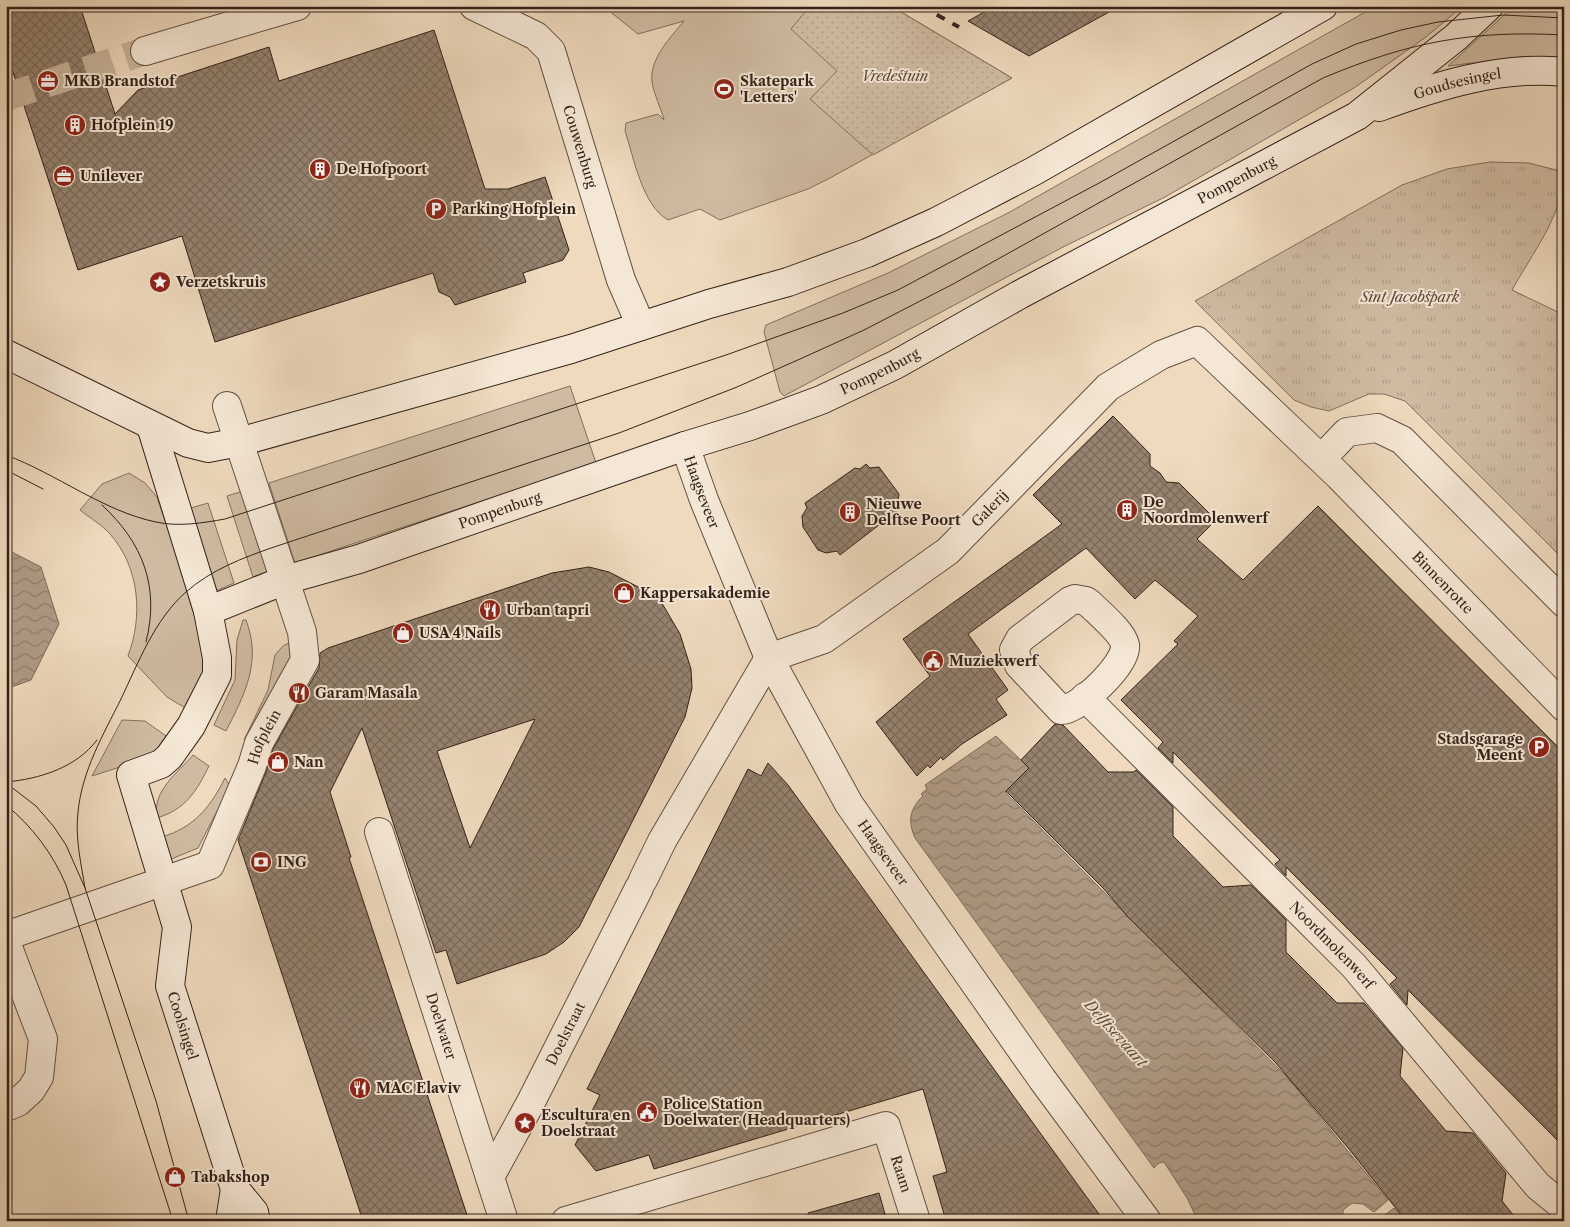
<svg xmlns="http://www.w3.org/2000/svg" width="1570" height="1227" font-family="'Libre Caslon Text',serif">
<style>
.grass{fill:#cfbba2;stroke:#816e5e}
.park{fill:url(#park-tufts);stroke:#816e5e}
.garden{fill:url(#garden-dots);stroke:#816e5e}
.water{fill:url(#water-waves);stroke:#7d6b5b}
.building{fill:url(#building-cross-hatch);stroke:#33221a;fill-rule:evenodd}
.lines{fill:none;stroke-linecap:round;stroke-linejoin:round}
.street-tunnel{stroke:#c9b59d;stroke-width:28;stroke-dasharray:28 14;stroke-linecap:butt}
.street-casing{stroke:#625043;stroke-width:30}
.secondary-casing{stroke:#33221a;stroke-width:30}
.street{stroke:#f5e7d5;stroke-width:28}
.secondary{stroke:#f5e7d5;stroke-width:28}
.tram{stroke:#33221a;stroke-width:1}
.rail{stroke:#33221a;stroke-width:4;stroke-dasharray:9 9;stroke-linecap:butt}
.labels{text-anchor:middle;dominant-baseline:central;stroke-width:4;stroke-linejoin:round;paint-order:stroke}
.park-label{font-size:14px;font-style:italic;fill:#5a483c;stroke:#f5e7d5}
.poi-label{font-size:14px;font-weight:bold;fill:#33221a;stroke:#f5e7d5;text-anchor:start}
.street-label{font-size:14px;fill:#33221a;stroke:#f5e7d5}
.water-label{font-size:15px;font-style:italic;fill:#5e4c40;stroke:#f5e7d5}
</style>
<defs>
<pattern id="park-tufts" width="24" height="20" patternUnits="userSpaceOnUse" patternTransform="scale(1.25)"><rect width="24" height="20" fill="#cfbba2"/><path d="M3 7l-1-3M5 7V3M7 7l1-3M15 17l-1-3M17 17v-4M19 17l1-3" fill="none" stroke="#b2a08b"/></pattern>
<pattern id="garden-dots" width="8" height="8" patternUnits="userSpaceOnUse" patternTransform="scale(1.25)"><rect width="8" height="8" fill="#cfbba2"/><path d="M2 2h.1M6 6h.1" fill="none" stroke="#b2a08b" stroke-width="1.8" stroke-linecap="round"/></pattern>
<pattern id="water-waves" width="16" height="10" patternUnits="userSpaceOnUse" patternTransform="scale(1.25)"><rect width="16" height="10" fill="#af9b86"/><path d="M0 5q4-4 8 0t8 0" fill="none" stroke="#8f7e6d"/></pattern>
<pattern id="building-cross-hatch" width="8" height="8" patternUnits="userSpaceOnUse" patternTransform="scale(1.25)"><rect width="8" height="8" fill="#95826f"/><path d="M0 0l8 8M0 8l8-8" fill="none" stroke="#7a6a5a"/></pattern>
</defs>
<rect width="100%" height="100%" fill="#efdabe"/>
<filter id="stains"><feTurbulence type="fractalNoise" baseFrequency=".004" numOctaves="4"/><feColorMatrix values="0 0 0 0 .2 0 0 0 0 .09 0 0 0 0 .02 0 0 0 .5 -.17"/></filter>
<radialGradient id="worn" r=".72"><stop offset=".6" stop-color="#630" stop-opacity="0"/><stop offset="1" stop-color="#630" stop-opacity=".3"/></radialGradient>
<!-- grass -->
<path class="grass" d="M603 6H891L1012 78 830 178 808 189 720 220 700 209 668 220C642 205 634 158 625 131L626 123 658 114 664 120C661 108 654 95 652 82 649 59 671 37 684 21L638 34Z
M1376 6H1463L1426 37 1354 88 1165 197 1063 247 784 396 780 392 764 332 766 325 888 273 1008 213Z
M1514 6H1564V58L1520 57 1448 66Z
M570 386 596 463 295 563 269 483Z
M129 473 145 483 157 497C168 533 211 642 203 674 200 686 192 698 187 709L167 697 128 656C143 616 140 568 110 534 102 525 90 518 80 510L102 484Z
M243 491 270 571 253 577 227 496Z
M208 503 234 583 218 590 216 589 190 511 191 508Z
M243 620H246C262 661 245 694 226 731L214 725 235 680 237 640Z
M292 641 295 658 246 741 244 740 268 690 275 655 283 646Z
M122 720 145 721 169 738 148 758 92 776Z
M193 755 209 766C196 792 186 809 157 818 152 790 178 773 193 755Z
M225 778 230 786 198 848 169 860 162 837C194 827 210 808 225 778Z"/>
<!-- park -->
<path class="park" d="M1490 162 1529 163 1564 172C1564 214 1531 255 1512 290L1564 315V560L1405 401 1384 394H1369L1329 411 1311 407 1294 400 1195 301 1402 185 1447 169Z"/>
<!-- garden -->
<path class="garden" d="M810 6H891L1012 78 873 155 810 99 837 71 791 29Z"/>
<!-- water -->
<path class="water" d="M6 549 41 567 59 624 31 680 6 689Z
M996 736 1029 768 1005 792 1288 1078 1388 1200 1374 1212 1363 1204 1352 1203 1343 1210V1221H1198L1187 1198 1164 1162 1159 1163 1154 1168 915 838C908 822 909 809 923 796L921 794 927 789 925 785Z
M1394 1208 1405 1221H1382L1380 1219Z"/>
<!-- building -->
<path class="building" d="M6 6H80L115 114 138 90 269 47 279 81 434 30 485 189H508L545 177 569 250 563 260 523 273 526 282 455 305 450 297 439 292 433 273 215 342 182 236 78 270 6 51Z
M995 6H1120L1029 56 968 21Z
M1113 416 1150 454V466L1160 473 1166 482 1179 483 1216 520 1197 539 1243 580 1318 506 1564 753V1147L1408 990 1407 1005 1390 984 1397 978 1286 867V876L1275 864 1280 860 1173 752V763L1158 748 1163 742 1121 700 1178 644 1174 641 1198 616 1155 580 1135 599 1086 548 968 634 1008 690 996 699 1007 715 962 744 943 760 941 757 930 768 928 765 917 776 876 722 930 676 903 639 1062 524 1033 495Z
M866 464 870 468 879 467 899 494 898 502 901 508 840 555 837 551 826 553 818 550 803 527 802 516 807 508 805 503 855 468 860 469Z
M589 567 609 572 648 592 663 605 680 634 691 669 692 688 685 717 579 927 564 942 546 954 457 984 446 950 436 953 362 728 330 792 351 857 349 858 469 1221H363L238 840 266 772 273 749 319 668 320 653 328 648 552 573ZM535 719 470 848 437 751Z
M1055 724 1063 725 1108 772H1134L1136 770 1173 807V836L1223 887 1251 885 1286 920V952L1337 1003H1364L1403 1048 1400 1076 1446 1131 1473 1133 1506 1173 1502 1201 1518 1221H1406L1349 1149 1275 1062 1128 917 1103 888 1006 791 1029 768 1021 760Z
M768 763 788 785 1104 1221H946L933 1176 947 1172 923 1089 654 1169 649 1155 596 1171 575 1145 600 1095 587 1089 748 769 761 776Z
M879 1193 887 1221H809L808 1213Z"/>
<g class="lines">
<!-- street-tunnel -->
<path class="street-tunnel" d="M6 97 145 51"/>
<!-- street casing -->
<g class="street-casing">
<g id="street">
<path id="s1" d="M474 6 536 36 551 51 621 280 641 326"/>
<path d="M145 51 297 6"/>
<path id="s2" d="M685 446 704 500 769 658 849 804 1042 1079 1147 1221"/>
<path d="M1322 458 1347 432 1377 428 1402 440 1564 603"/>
<path d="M1075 599 1086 601 1090 604C1099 613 1123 633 1125 645 1128 663 1078 711 1061 710L1019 665 1014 650 1020 639 1070 601Z"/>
<path id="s3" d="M1085 697 1354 966 1538 1186 1564 1207"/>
<path id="s4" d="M379 832 504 1221"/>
<path id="s5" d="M643 880 662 841 769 658 824 639 948 551 1108 387 1161 355 1197 341 1339 476 1564 707"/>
<path id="s6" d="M6 936 210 865 252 766 259 743 305 660 302 632 227 406"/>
<path d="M6 942 43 1039 39 1077 31 1090 18 1102 6 1107"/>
<path id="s7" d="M490 1177 531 1102 639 888"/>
<path id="s8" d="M566 1221 886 1126 916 1221"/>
</g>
</g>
<!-- secondary casing -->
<g class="secondary-casing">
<g id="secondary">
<path id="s9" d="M1379 107C1436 86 1502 65 1564 72"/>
<path d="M6 354 188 443 208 448 239 442 571 349 709 304 788 282 867 253 936 222 1034 171 1323 6"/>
<path id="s10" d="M151 426 208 611 217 658V675L191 726 169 757 161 764 131 775 177 927 170 986 235 1189 254 1212 256 1221"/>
<path id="s11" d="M208 611 285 580 359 559 685 446 750 426 821 400 895 365 1019 295 1357 116 1456 37 1489 6"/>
<path d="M230 1221 235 1189"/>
</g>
</g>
<!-- street -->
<use href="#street" class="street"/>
<!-- secondary -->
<use href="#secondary" class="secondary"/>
<!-- tram -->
<path class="tram" d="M6 455C57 474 103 511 156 522 178 527 203 523 225 519L726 355 843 313 898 290 1101 182 1312 64 1356 44 1401 30 1438 22 1503 15 1564 18
M6 470 43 489
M102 505C143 543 160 587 146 642
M6 782C39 779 76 768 97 740
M6 783 36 806 54 827 66 845 85 888 156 1101 189 1221
M6 805C32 826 53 854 66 885L173 1221
M85 888C81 863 75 838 78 812 82 771 103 735 121 699 138 663 155 619 186 592 211 570 242 558 274 547L619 433 737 387 800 359 864 330 955 283 1323 78C1409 42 1471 30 1564 35"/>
<!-- rail -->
<path class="rail" d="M921 6 959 27
M990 6 993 8"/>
</g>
<!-- icons -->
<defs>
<g id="office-disc" transform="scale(1.125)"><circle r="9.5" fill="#8f2418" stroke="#f5e7d5"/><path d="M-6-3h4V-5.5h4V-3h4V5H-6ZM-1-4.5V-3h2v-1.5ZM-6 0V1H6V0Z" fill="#fff"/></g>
<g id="stadium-disc" transform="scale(1.125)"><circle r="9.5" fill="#8f2418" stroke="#f5e7d5"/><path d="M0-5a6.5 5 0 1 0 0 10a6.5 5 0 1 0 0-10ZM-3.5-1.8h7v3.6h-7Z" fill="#fff"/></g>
<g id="building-disc" transform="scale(1.125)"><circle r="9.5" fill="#8f2418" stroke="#f5e7d5"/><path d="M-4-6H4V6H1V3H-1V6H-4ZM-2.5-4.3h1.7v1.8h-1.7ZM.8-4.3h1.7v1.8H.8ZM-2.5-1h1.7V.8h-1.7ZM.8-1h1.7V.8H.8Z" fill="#fff"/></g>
<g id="parking-disc" transform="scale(1.125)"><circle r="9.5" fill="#8f2418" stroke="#f5e7d5"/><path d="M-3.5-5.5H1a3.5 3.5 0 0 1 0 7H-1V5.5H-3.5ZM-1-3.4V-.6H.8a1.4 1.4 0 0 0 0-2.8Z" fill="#fff"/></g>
<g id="sight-disc" transform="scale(1.125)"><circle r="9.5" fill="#8f2418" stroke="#f5e7d5"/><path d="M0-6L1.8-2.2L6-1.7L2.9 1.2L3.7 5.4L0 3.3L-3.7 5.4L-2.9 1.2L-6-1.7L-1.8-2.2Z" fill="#fff"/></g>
<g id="shop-disc" transform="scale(1.125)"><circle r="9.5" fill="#8f2418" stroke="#f5e7d5"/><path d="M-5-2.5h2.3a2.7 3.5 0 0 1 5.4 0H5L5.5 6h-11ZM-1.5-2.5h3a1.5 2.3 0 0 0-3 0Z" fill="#fff"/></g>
<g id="restaurant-disc" transform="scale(1.125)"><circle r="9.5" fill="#8f2418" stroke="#f5e7d5"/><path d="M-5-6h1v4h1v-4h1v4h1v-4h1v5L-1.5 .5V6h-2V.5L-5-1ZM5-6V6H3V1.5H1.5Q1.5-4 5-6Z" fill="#fff"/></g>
<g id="civic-disc" transform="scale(1.125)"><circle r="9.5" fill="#8f2418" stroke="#f5e7d5"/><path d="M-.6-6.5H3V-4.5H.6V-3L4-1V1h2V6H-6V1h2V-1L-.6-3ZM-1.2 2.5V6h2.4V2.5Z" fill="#fff"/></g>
<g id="bank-disc" transform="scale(1.125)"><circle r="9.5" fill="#8f2418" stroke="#f5e7d5"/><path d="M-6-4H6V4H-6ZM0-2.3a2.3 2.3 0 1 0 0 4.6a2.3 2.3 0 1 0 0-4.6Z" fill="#fff"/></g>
</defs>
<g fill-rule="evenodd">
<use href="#office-disc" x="48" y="81"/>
<use href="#stadium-disc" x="724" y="89"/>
<use href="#building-disc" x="75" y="125"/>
<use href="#building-disc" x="320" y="169"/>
<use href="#office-disc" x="64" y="176"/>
<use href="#parking-disc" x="436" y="209"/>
<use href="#sight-disc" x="160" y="282"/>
<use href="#building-disc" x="1127" y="510"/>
<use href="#building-disc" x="850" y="512"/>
<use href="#shop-disc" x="624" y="593"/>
<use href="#restaurant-disc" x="490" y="610"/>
<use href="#shop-disc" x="403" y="633"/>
<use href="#civic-disc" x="933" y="661"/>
<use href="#restaurant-disc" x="299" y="693"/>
<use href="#parking-disc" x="1539" y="747"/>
<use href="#shop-disc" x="278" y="762"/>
<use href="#bank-disc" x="261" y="862"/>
<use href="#restaurant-disc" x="360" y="1088"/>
<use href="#civic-disc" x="647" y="1112"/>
<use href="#sight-disc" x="525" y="1123"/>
<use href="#shop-disc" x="175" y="1177"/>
</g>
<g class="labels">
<!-- park labels -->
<g class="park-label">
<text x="895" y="76">Vredestuin</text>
<text x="1410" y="297">Sint Jacobspark</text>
</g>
<!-- poi labels -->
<g class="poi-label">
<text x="64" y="81">MKB Brandstof</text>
<text x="740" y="81">Skatepark<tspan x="740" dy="16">'Letters'</tspan></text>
<text x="91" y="125">Hofplein 19</text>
<text x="336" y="169">De Hofpoort</text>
<text x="80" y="176">Unilever</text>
<text x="452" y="209">Parking Hofplein</text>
<text x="176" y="282">Verzetskruis</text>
<text x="1143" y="502">De<tspan x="1143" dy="16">Noordmolenwerf</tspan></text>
<text x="866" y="504">Nieuwe<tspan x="866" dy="16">Delftse Poort</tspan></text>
<text x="640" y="593">Kappersakademie</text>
<text x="506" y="610">Urban tapri</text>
<text x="419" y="633">USA 4 Nails</text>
<text x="949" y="661">Muziekwerf</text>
<text x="315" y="693">Garam Masala</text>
<text x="1523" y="739" text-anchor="end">Stadsgarage<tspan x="1523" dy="16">Meent</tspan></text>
<text x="294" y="762">Nan</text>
<text x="277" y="862">ING</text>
<text x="376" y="1088">MAC Elaviv</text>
<text x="663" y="1104">Police Station<tspan x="663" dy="16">Doelwater (Headquarters)</tspan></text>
<text x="541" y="1115">Escultura en<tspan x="541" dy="16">Doelstraat</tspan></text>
<text x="191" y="1177">Tabakshop</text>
</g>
<!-- street labels -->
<g class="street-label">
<text stroke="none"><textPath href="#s9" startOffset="82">Goudsesingel</textPath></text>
<text stroke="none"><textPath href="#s1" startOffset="190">Couwenburg</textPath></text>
<text stroke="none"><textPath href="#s11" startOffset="1119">Pompenburg</textPath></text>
<text stroke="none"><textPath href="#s11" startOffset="714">Pompenburg</textPath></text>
<text stroke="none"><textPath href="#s2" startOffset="49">Haagseveer</textPath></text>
<text stroke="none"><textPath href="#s5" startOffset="525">Galerij</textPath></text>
<text stroke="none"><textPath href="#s11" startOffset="309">Pompenburg</textPath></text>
<text stroke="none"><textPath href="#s5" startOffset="1140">Binnenrotte</textPath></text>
<text stroke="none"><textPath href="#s6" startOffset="355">Hofplein</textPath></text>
<text stroke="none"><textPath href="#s2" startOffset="454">Haagseveer</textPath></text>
<text stroke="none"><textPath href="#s3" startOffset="350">Noordmolenwerf</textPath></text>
<text stroke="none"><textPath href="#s10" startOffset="656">Coolsingel</textPath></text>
<text stroke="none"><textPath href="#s4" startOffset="204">Doelwater</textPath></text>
<text stroke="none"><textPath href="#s7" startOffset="162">Doelstraat</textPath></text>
<text stroke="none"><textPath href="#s8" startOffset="384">Raam</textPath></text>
</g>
<!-- water labels -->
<g class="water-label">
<text transform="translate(1116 1033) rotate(48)">Delftsevaart</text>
</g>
</g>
<!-- margin -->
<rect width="1570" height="1227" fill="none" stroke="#efdabe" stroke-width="25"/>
<rect x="8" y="8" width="1555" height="1212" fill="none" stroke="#33221a" stroke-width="2.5"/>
<rect x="12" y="12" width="1545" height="1202" fill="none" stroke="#33221a"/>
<rect width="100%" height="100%" filter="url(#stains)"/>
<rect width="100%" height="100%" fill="url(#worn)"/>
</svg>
